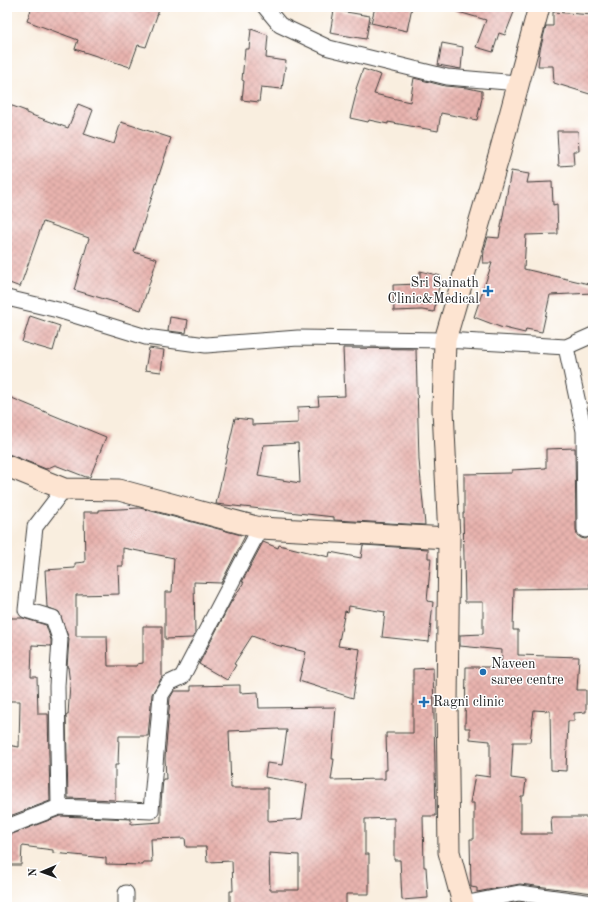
<svg xmlns="http://www.w3.org/2000/svg" width="600" height="914" font-family="'Old Standard TT',serif">
<style>
.building{fill:url(#building-cross-hatch);fill-rule:evenodd}
.lines{fill:none;stroke-linecap:round;stroke-linejoin:round}
.street-casing{stroke:#3d3c39;stroke-width:17}
.secondary-casing{stroke:#3d3c39;stroke-width:23}
.street{stroke:#fff;stroke-width:15}
.secondary{stroke:#fde4d1;stroke-width:21}
.poi-dot{fill:#1f6fb2;stroke:#fff;stroke-width:1.5}
.labels{text-anchor:middle;dominant-baseline:central;stroke-width:3;stroke-linejoin:round;paint-order:stroke}
.poi-label{font-size:14px;fill:#1c1c1c;stroke:#fff;text-anchor:start}
</style>
<defs>
<pattern id="building-cross-hatch" width="8" height="8" patternUnits="userSpaceOnUse"><rect width="8" height="8" fill="#e8b3ae"/><path d="M0 0l8 8M0 8l8-8" fill="none" stroke="#c69995"/></pattern>
</defs>
<rect width="100%" height="100%" fill="#fff"/>
<filter id="ink" filterUnits="userSpaceOnUse"><feTurbulence type="fractalNoise" baseFrequency=".025" numOctaves="2"/><feDisplacementMap in="SourceGraphic" scale="8" xChannelSelector="R" yChannelSelector="G"/><feConvolveMatrix kernelMatrix="1 2 1 2 8 2 1 2 1" color-interpolation-filters="sRGB"/></filter>
<filter id="wash" filterUnits="userSpaceOnUse"><feTurbulence type="fractalNoise" baseFrequency=".012" numOctaves="4" result="noise"/><feDisplacementMap in="SourceGraphic" scale="16" xChannelSelector="R" yChannelSelector="G"/><feGaussianBlur stdDeviation="0.9" result="paint"/><feColorMatrix in="noise" values="0 0 0 0 0 0 0 0 0 0 0 0 0 0 0 0 0 1.4 0 .05"/><feComposite in="paint" operator="in"/></filter>
<g filter="url(#wash)">
<rect width="100%" height="100%" fill="#f9eedf"/>
<g id="blocks">
<!-- building -->
<path class="building" d="M32 7H160L146 47 138 45 130 67 75 49 78 40 27 21Z
M375 7H412L407 31 371 23Z
M456 7H516L505 35 499 33 493 52 476 47 486 20 455 11Z
M334 10 370 16 366 39 330 33Z
M553 12 593 15V95L554 83 553 66H538L540 50 546 26H553Z
M251 29 268 35 266 58 286 61 282 89 261 87 259 102 242 100 244 81 242 80 245 49H249Z
M442 43 463 47 461 69 438 65Z
M363 69 381 75 374 94 410 102 414 78 445 86 468 88 482 91V98L477 120 441 113 438 131 388 122V124L369 120 368 122 350 118 357 90 356 89Z
M7 104 26 111V113L68 128 78 104 93 110 84 134 114 144 121 122 171 138 134 252 157 259 141 310 74 290 89 238 43 222 20 287 7 282Z
M557 131H578L579 151H573L574 165 559 166Z
M511 171 529 174 527 183 552 182 553 205 557 204 558 234 526 235 524 269 593 285V293L550 295 542 332 526 329 525 333 500 327 474 317 492 263H483L484 250 488 237 499 238Z
M420 271 441 276 434 312 422 310 394 311 393 285 420 284Z
M30 316 60 326 53 351 22 342Z
M170 317 188 320 186 333 168 331Z
M149 348 164 350 161 372 145 370Z
M343 348 416 349 419 460 425 525 334 520V517L216 504 235 418 252 420V425L298 423V407L319 406 318 397 345 396ZM298 443 300 483 258 476 264 445Z
M7 396 106 437 90 477H86L55 465 46 469 11 455 7 454Z
M575 448 576 530 577 535 581 538 585 539 591 536V572H589L590 588 514 589 513 630H518V655L579 657 577 690H586V712L574 713V721H568L566 771 551 770 550 711 534 710 530 742H513L511 778 526 780 524 796H521V834H552L551 817H590L589 866H593V893L520 884 477 892V888L471 887 470 839H474V803H470L475 775 490 777V741L470 739V728H465L466 667H501L502 650 460 646V635L483 634V602H465L463 513H464V474L512 473V470L546 468V449Z
M140 508 245 536 221 583 194 582 195 634 192 638 165 639V592H172L174 558 123 548V566H118L119 594 76 595V636H107L108 666H137V664L143 663V626H162V677L152 694 148 736H119L118 765H115V800L68 798 66 715H68L70 684 68 667H67L69 639 59 612 47 607 45 570 75 568V563L85 562 84 512H99V510Z
M263 542 278 548 279 545 329 557 330 552 361 558 363 545 428 549V558H431L427 601 433 602 429 642 382 637 385 612 349 606 348 612 345 611 338 646 360 649 353 698 299 681 306 652 276 645 252 636 234 664 236 665 227 680 199 664 230 604 244 582H242Z
M7 618H23L46 625 51 640V646L32 645 31 677H37L38 714H48L50 801 7 817V745L19 747 20 701H8Z
M433 668 436 816H423L424 867H426L428 898 402 900 400 860H394V818L365 819V854H369V894H346V907H230V891H233L232 861 207 862 206 847H186L185 838 151 839 152 862H143V865L106 864V858L53 853V850L22 846 21 865H7V836L60 816 131 819V824L161 822V803L163 779H166L165 758 170 698 174 691H191V686L240 685V693L258 692 259 708 336 707 332 759H334L331 780 385 779V770H387L386 733H413V669ZM279 729V730H287L282 765 267 763 265 777 307 784 302 819 268 821V788H231L229 731ZM269 853 299 855V890H270Z
M519 902 534 904V907H494Z"/>
</g>
</g>
<g filter="url(#ink)">
<use href="#blocks" fill-opacity="0" stroke="#3d3c39" stroke-width="1"/>
<g class="lines">
<!-- street casing -->
<g class="street-casing">
<path id="street" d="M265 7 280 25 329 48 447 77 518 83
M7 298 58 310 146 337 206 345 298 338 445 340 566 347 593 335
M566 347 584 431 593 434
M584 431 585 530
M59 807 57 686 60 639 53 618 26 610 35 527 64 489
M7 827 59 807 151 811 161 695 169 683 182 677 260 528
M463 904 519 893 593 903
M126 907V893"/>
</g>
<!-- secondary casing -->
<g class="secondary-casing">
<path id="secondary" d="M7 466 64 489 119 490 260 528 449 538
M464 907 449 852 447 702 449 538 443 409 445 340 500 152 539 7"/>
</g>
<!-- street -->
<use href="#street" class="street"/>
<!-- secondary -->
<use href="#secondary" class="secondary"/>
</g>
</g>
<!-- markers -->
<g class="poi-dot">
<path d="M486 285h4v4h4v4h-4v4h-4v-4h-4v-4h4z"/>
<circle cx="483" cy="672" r="4"/>
<path d="M422 696h4v4h4v4h-4v4h-4v-4h-4v-4h4z"/>
</g>
<g class="labels">
<!-- poi labels -->
<g class="poi-label">
<text x="479" y="283" text-anchor="end">Sri Sainath<tspan x="479" dy="16">Clinic&amp;Medical</tspan></text>
<text x="491" y="664">Naveen<tspan x="491" dy="16">saree centre</tspan></text>
<text x="433" y="702">Ragni clinic</text>
</g>
</g>
<!-- margin -->
<rect width="600" height="914" fill="none" stroke="#fff" stroke-width="24"/>
<!-- north arrow -->
<g transform="translate(42 872) rotate(268)" stroke="#ffffff" stroke-width="3" paint-order="stroke">
<path d="M0-3L7 15L0 10L-7 15Z" fill="#1c1c1c"/>
<text y="-6" font-size="11" font-weight="bold" text-anchor="middle" fill="#1c1c1c">N</text>
</g>
</svg>
